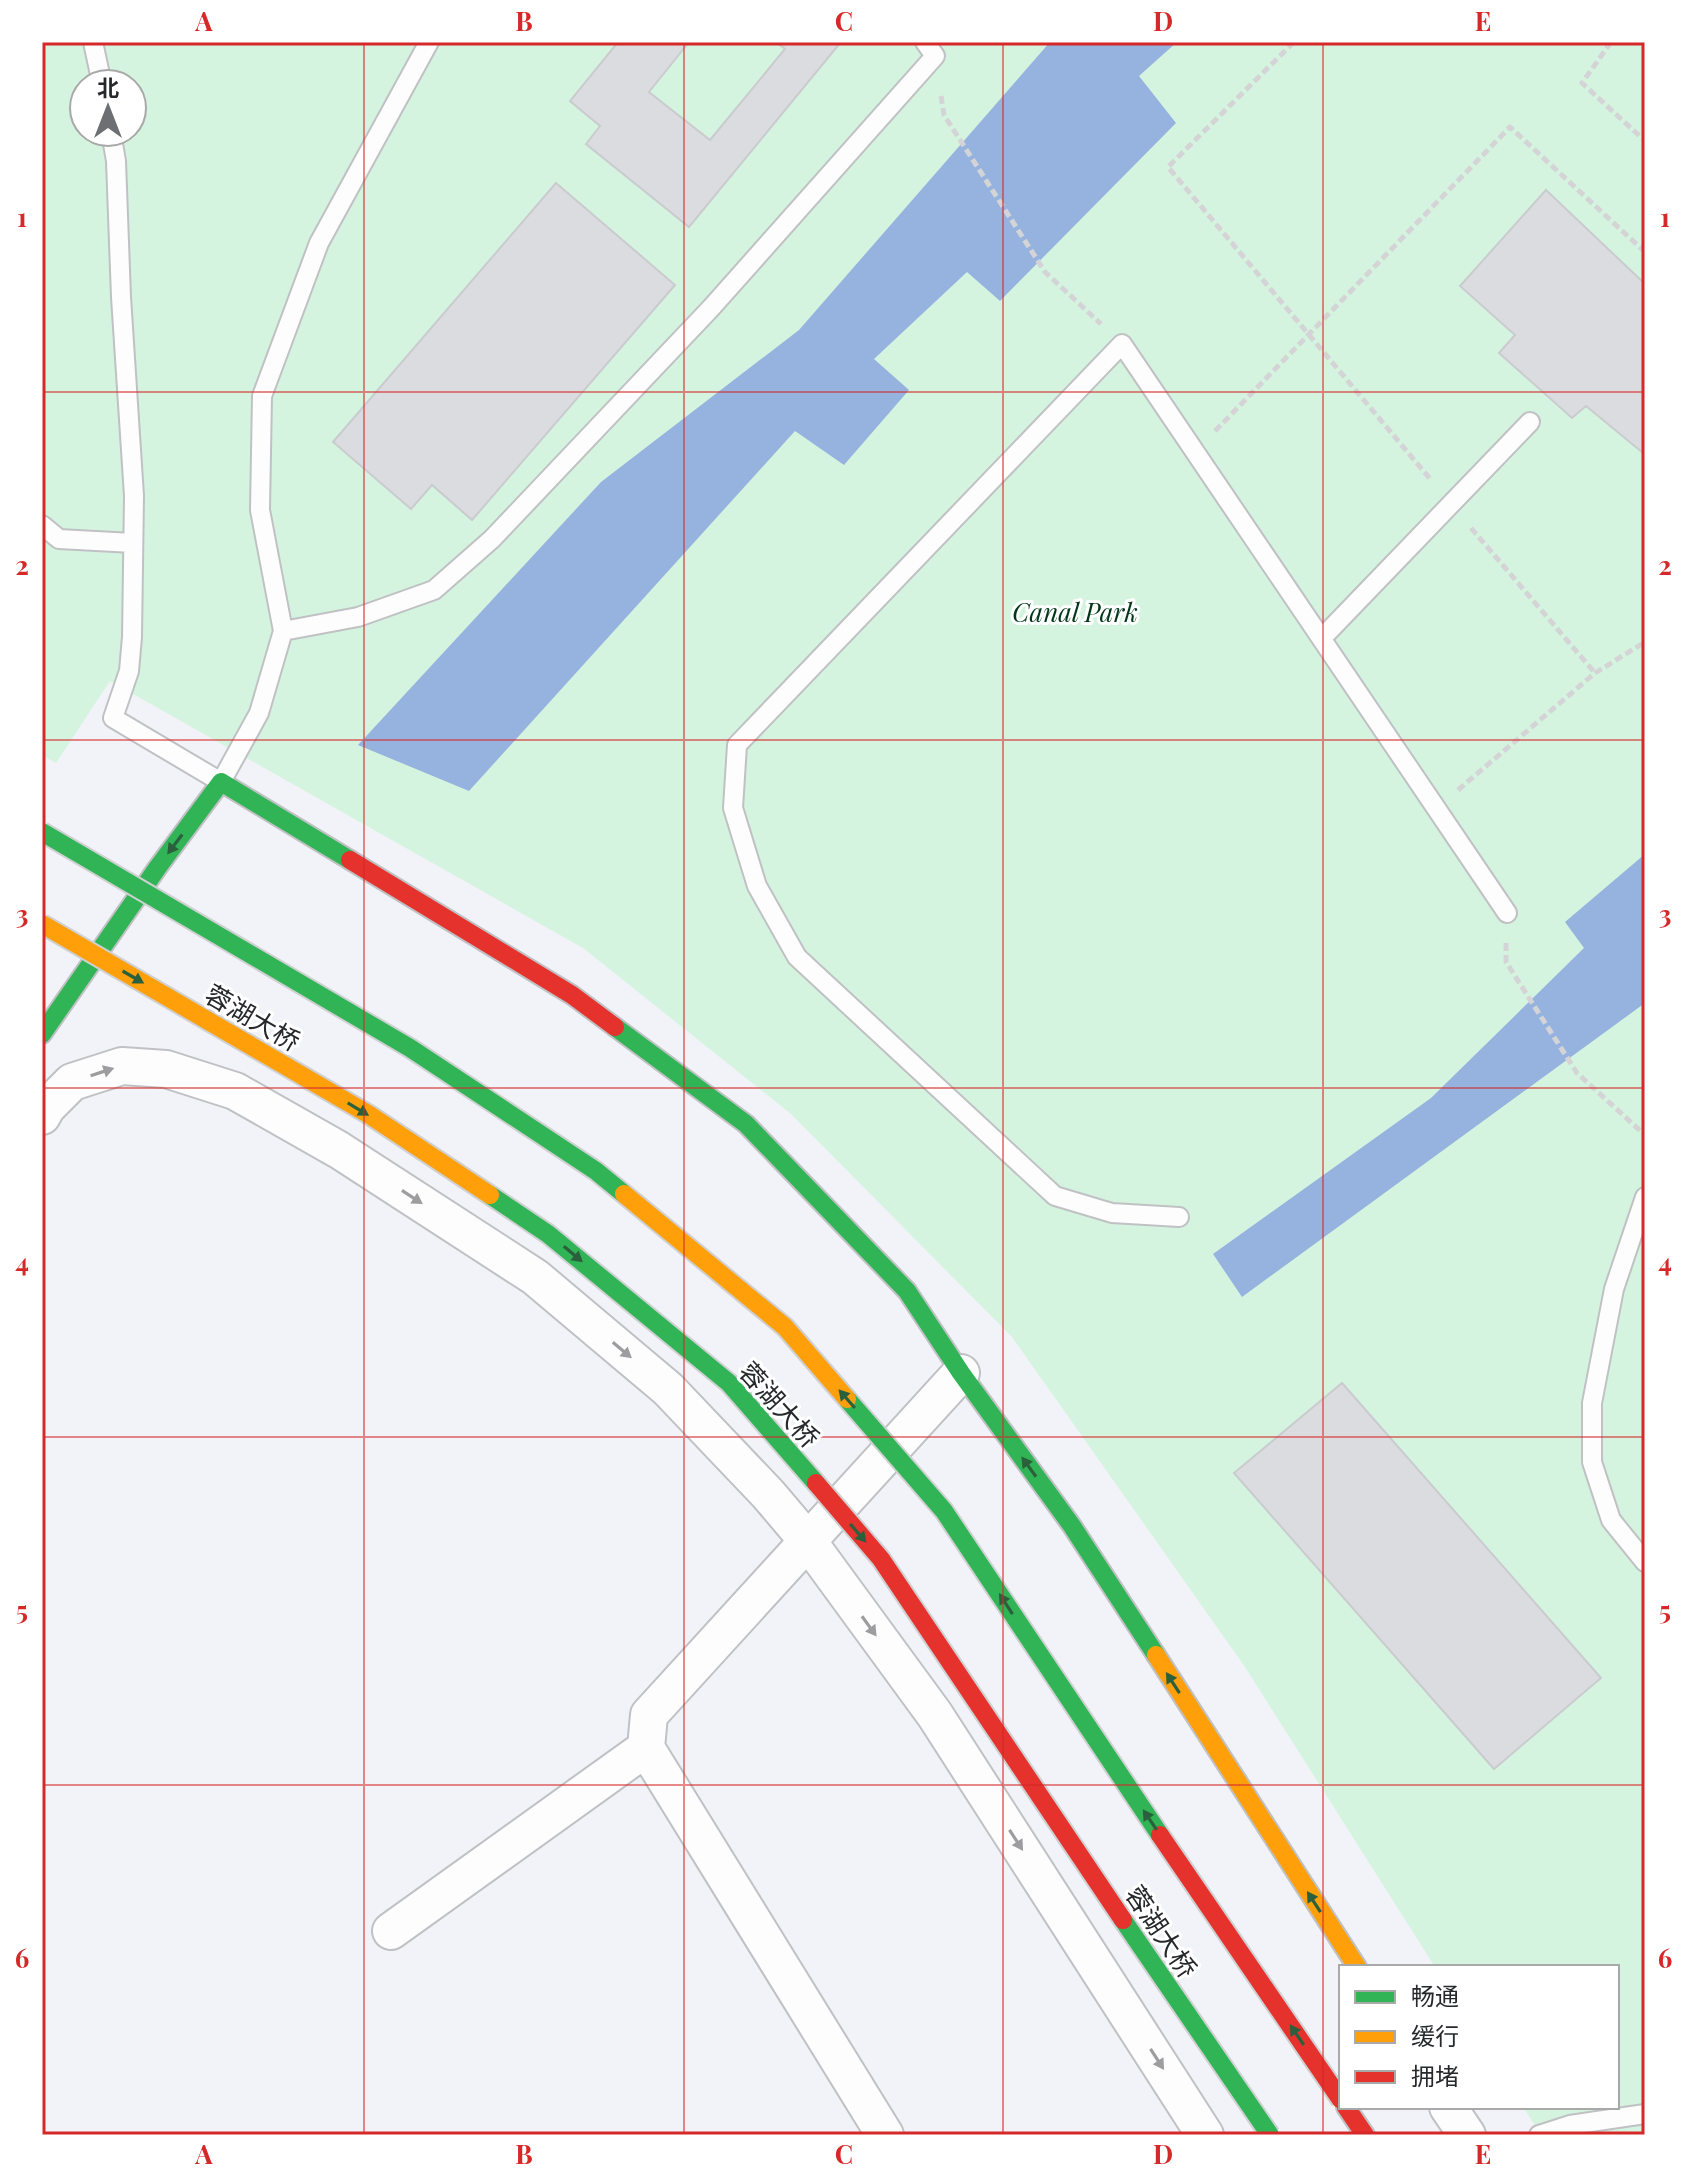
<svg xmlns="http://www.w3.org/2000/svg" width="1687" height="2177" font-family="'Playfair Display','Noto Sans SC',serif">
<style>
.green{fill:#d5f4df;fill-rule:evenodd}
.water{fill:#95b3de}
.building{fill:#dbdce0;stroke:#cacbcf;stroke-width:2}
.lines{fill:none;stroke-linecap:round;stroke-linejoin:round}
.lane-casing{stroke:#c0c1c4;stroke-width:22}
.street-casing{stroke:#c0c1c4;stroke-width:40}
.fast-casing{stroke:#c0c1c4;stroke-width:22}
.slow-casing{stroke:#c0c1c4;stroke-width:22}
.jam-casing{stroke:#c0c1c4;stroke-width:22}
.path{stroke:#d4d4d6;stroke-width:5;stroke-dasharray:8 4;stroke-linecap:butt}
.lane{stroke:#fdfdfe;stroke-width:18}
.street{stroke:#fdfdfe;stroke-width:36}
.fast{stroke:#30b455;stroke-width:18}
.slow{stroke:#ff9f0a;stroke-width:18}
.jam{stroke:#e5322d;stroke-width:18}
.fast-bridge-casing{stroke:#cfd0d2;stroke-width:22;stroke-linecap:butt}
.slow-bridge-casing{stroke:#cfd0d2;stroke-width:22;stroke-linecap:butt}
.jam-bridge-casing{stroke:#cfd0d2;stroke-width:22;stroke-linecap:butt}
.fast-bridge{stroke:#30b455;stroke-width:18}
.slow-bridge{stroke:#ff9f0a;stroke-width:18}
.jam-bridge{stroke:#e5322d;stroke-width:18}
.oneway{fill:#2b603c}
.oneway2{fill:#9d9d9f}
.grid{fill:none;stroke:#d62828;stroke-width:2;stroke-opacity:0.55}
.labels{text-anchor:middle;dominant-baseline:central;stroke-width:6;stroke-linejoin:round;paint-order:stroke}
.park-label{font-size:26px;font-style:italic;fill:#003718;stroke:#fff}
.street-label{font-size:26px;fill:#27282b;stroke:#fff}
.neatline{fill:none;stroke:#d62828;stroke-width:3}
.grid-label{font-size:26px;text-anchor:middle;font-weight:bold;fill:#d62828}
</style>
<rect width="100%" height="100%" fill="#f2f3f8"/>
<!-- green -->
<path class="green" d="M42 42H1645V2135H1541L1523 2107H1617V1967H1435L1245 1667 1012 1337 791 1114 583 948 110 681 56 763 42 755ZM84 84H132V132H84Z"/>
<!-- water -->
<path class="water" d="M1050 42H1177L1139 76 1176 123 1000 301 967 272 874 359 909 390 844 465 795 431 469 791 358 745 601 482 799 330Z
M1645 854V1003L1242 1297 1213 1254 1431 1098 1584 948 1565 922Z"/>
<!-- building -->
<path class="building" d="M618 42H689L649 92 710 140 785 49 776 42H841L689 227 586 144 600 126 570 101Z
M556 183 675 285 472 520 432 485 411 509 333 442Z
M1546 190 1645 284V451L1643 453 1586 406 1572 418 1499 353 1515 335 1460 286Z
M1342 1383 1601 1678 1494 1769 1234 1473Z"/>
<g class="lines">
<!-- lane casing -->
<g class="lane-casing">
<path id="lane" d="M93 42 102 84
M111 132 116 161 121 297 134 496 132 637 129 671 113 718 221 782 259 713 283 631 260 510 262 396 319 243 429 42
M42 525 59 539 133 543
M283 631 358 617 434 590 492 539 711 308 935 56 925 42
M1322 638 1530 422
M1645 1197 1614 1289 1592 1403V1462L1611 1520 1645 1562
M1179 1217 1112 1213 1055 1196 797 957 757 886 733 808 737 745 1122 344 1507 913
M1539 2135 1570 2125 1645 2114"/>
</g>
<!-- street casing -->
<g class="street-casing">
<path id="street" d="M42 1116 47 1107 72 1082 122 1066 166 1069 235 1091 339 1150 535 1277 668 1389 768 1494 807 1540 935 1715 1205 2135
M391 1931 646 1748
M1448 2107 1467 2135
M885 2135 646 1748 649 1715 961 1373"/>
</g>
<!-- fast casing -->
<g class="fast-casing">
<path id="fast" d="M615 1027 746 1124 907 1291 961 1373 1072 1526 1156 1655
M42 1034 158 867 221 782 350 860"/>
</g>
<!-- slow casing -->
<g class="slow-casing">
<path id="slow" d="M1156 1655 1357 1967"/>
</g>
<!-- jam casing -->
<g class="jam-casing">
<path id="jam" d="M350 860 572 995 615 1027
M1346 2107 1365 2135"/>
</g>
<!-- path -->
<path class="path" d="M1294 42 1168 167 1431 480
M1611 42 1582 83 1645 141
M941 96 944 115 1045 272 1101 324
M1215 431 1510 127 1645 252
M1471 528 1595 673
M1458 790 1595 673 1645 642
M1506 943V962L1577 1073 1645 1135"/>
<!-- lane -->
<use href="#lane" class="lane"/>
<!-- street -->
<use href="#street" class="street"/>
<!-- fast -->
<use href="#fast" class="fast"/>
<!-- slow -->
<use href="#slow" class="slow"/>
<!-- jam -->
<use href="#jam" class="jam"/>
<!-- fast-bridge casing -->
<g class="fast-bridge-casing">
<path id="fast-bridge" d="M42 832 410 1048 596 1171 624 1194
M490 1195 548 1234 729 1383 816 1483
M847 1399 944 1511 1160 1835
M1123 1920 1270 2135"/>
</g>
<!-- slow-bridge casing -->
<g class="slow-bridge-casing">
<path id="slow-bridge" d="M42 924 368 1114 490 1195
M624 1194 785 1327 847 1399"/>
</g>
<!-- jam-bridge casing -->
<g class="jam-bridge-casing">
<path id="jam-bridge" d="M816 1483 881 1559 1123 1920
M1160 1835 1341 2100"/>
</g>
<!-- fast-bridge -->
<use href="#fast-bridge" class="fast-bridge"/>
<!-- slow-bridge -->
<use href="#slow-bridge" class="slow-bridge"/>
<!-- jam-bridge -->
<use href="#jam-bridge" class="jam-bridge"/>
</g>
<!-- one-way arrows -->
<defs><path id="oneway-solid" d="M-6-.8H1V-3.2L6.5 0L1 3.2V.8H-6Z" transform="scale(2)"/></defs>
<g class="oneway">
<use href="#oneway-solid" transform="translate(175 844) rotate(127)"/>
<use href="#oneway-solid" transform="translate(133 977) rotate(30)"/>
<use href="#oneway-solid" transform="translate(358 1109) rotate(31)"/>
<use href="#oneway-solid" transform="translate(573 1254) rotate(40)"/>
<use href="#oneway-solid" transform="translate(847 1399) rotate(-131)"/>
<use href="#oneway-solid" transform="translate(1029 1467) rotate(-126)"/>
<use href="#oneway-solid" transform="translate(858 1533) rotate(49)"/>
<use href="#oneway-solid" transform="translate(1006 1604) rotate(-123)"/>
<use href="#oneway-solid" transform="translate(1173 1683) rotate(-123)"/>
<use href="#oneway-solid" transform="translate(1150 1820) rotate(-124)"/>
<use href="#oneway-solid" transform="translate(1314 1902) rotate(-123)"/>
<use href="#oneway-solid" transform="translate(1297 2035) rotate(-124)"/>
</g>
<g class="oneway2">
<use href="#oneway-solid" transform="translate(102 1072) rotate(-18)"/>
<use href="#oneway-solid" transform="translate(412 1197) rotate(33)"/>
<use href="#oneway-solid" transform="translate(622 1350) rotate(40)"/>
<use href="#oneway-solid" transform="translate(869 1626) rotate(54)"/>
<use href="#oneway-solid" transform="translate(1016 1840) rotate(57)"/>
<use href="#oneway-solid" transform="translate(1157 2059) rotate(57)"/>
</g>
<!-- grid -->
<path class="grid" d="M364 42V2135M684 42V2135M1003 42V2135M1323 42V2135M42 392H1645M42 740H1645M42 1088H1645M42 1437H1645M42 1785H1645"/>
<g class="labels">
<!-- park labels -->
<g class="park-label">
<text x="1075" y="611">Canal Park</text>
</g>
<!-- street labels -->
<g class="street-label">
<text transform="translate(253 1017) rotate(30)">蓉湖大桥</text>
<text transform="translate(780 1404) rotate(48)">蓉湖大桥</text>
<text transform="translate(1162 1931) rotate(56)">蓉湖大桥</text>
</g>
</g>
<!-- border -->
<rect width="1687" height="2177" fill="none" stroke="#ffffff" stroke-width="88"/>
<!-- legend -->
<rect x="1339" y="1965" width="280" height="144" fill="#ffffff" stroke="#a9a9aa" stroke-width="2"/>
<rect x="1355" y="1991" width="40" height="12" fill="#30b455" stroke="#a9a9aa" stroke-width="2"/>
<text x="1411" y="2005" font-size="24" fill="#27282b">畅通</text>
<rect x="1355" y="2031" width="40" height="12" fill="#ff9f0a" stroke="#a9a9aa" stroke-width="2"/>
<text x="1411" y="2045" font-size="24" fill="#27282b">缓行</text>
<rect x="1355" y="2071" width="40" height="12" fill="#e5322d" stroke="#a9a9aa" stroke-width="2"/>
<text x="1411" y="2085" font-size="24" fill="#27282b">拥堵</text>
<!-- north arrow -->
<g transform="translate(108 108)"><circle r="38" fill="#ffffff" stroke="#a9a9aa" stroke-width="2"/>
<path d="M0-6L14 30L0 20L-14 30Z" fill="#6e6f73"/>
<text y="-12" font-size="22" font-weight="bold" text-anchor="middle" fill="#27282b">北</text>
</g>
<rect x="44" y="44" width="1599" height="2089" class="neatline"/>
<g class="grid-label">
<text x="204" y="31">A</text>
<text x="524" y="31">B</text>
<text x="844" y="31">C</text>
<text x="1163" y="31">D</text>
<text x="1483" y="31">E</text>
<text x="22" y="227">1</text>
<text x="1665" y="227">1</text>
<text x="22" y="575">2</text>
<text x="1665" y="575">2</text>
<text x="22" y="924">3</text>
<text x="1665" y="924">3</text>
<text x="22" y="1272">4</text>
<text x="1665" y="1272">4</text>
<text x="22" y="1620">5</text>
<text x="1665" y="1620">5</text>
<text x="22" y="1968">6</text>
<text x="1665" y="1968">6</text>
<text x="204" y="2164">A</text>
<text x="524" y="2164">B</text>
<text x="844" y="2164">C</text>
<text x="1163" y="2164">D</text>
<text x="1483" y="2164">E</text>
</g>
</svg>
